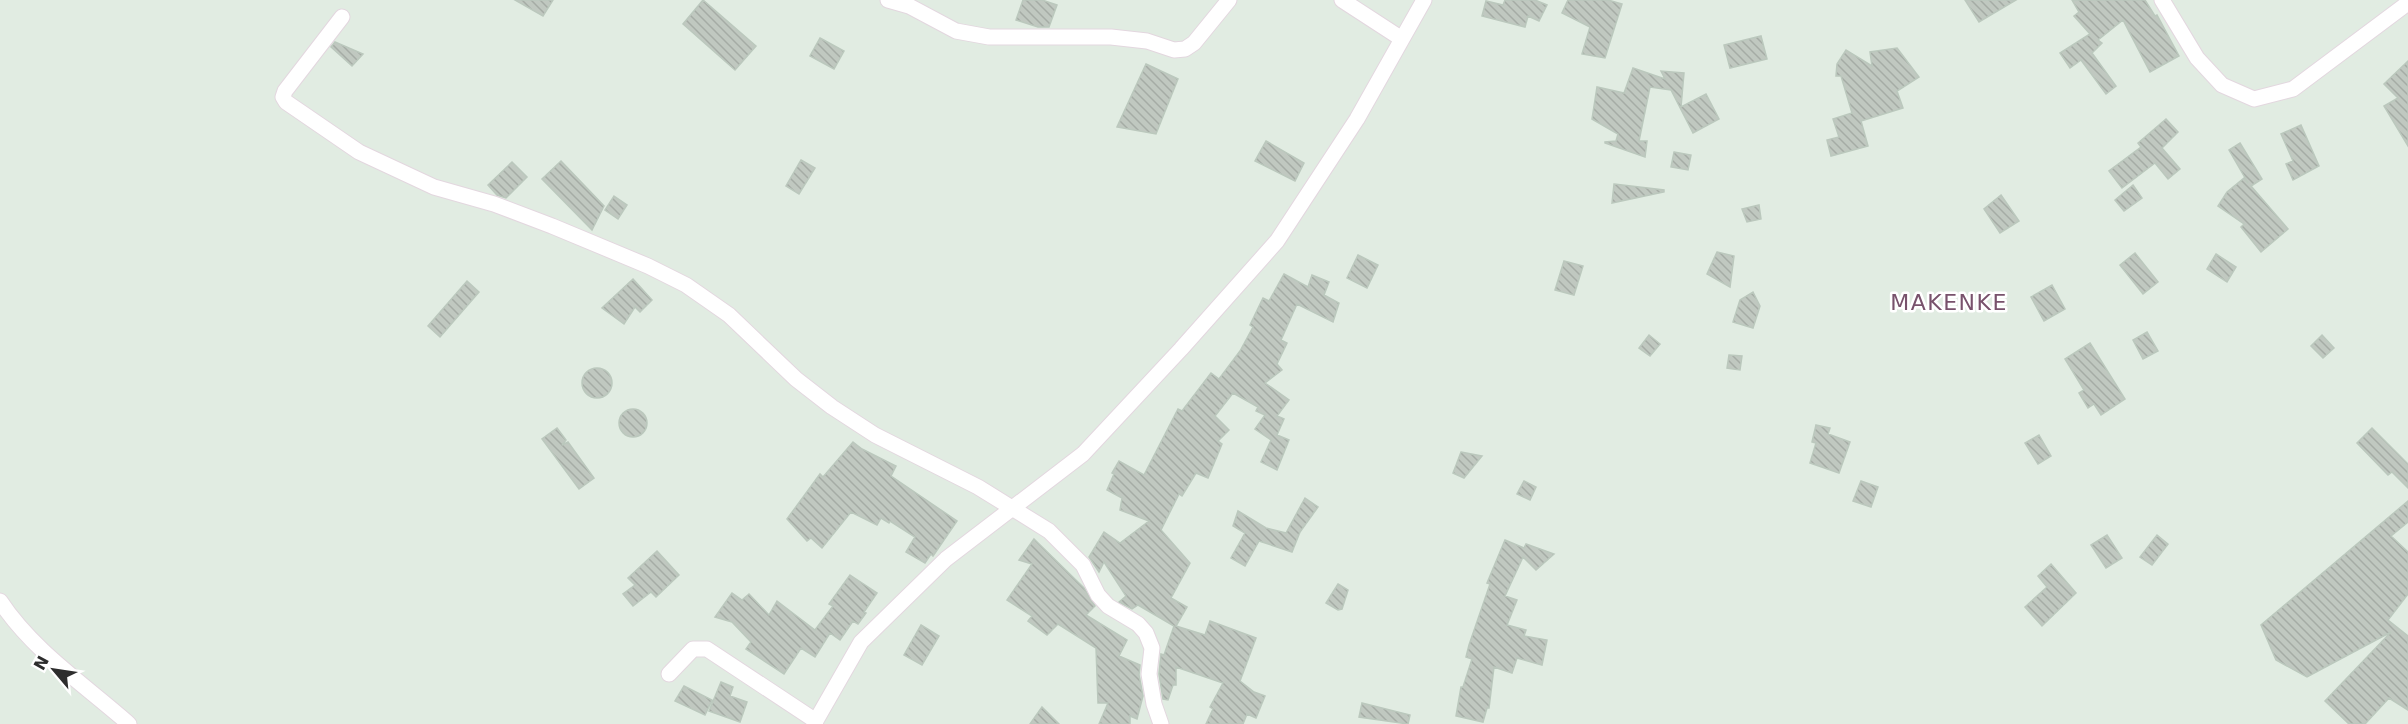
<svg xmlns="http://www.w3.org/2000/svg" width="2408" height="724" font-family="'DejaVu Sans',sans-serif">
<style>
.building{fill:url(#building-back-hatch);stroke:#bbc8bd;stroke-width:1.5}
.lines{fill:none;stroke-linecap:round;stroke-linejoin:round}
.street-casing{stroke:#e3d7df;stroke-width:17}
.street{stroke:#fff;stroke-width:15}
.labels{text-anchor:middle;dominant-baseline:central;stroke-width:5;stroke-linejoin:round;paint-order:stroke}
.quarter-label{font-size:22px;letter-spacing:1.5px;fill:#78526c;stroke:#fff}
</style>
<defs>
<pattern id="building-back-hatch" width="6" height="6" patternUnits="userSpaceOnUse" patternTransform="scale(1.5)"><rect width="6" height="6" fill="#c0c8c0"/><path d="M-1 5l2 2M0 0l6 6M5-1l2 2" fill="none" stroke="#a5aca5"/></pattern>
</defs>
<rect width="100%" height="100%" fill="#e1ece2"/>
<!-- building -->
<path class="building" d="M515 0H553L543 16Z
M703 0 756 46 735 70 683 24Z
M1023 0H1042L1057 5 1049 27H1038L1016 20Z
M1505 0H1535L1547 5 1539 21 1528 16 1525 27 1482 16 1486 1 1503 5Z
M1568 0H1608L1622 4 1605 58 1582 54 1590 27 1562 13Z
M1965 0H2016L1979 22Z
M2072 0H2145L2155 16 2157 15 2179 56 2150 72 2123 20 2098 40 2102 43 2092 53 2116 86 2106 94 2081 60 2070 68 2060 53 2090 34 2074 16 2079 12Z
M1761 36 1767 59 1730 68 1724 45Z
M820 38 844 51 834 69 810 56Z
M335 42 363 54 352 66 331 47Z
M1897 48 1919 77 1897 91 1903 108 1861 121 1868 146 1831 156 1827 140 1839 137 1833 119 1852 113 1841 76H1836L1837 64 1846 50 1872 66 1870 52Z
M2408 61V146L2384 106 2398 98 2384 84Z
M1146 64 1178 79 1156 134 1117 127Z
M1633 68 1665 79 1661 71 1684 73 1681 107 1706 94 1719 119 1693 133 1671 90 1650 87 1639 141H1647L1645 157 1605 143V142L1616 141 1618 134 1592 119 1597 87 1624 93Z
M2166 119 2178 132 2162 148 2180 169 2168 179 2155 163 2122 188 2109 171 2141 147 2138 143Z
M2301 125 2319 166 2293 180 2286 164 2293 161 2281 134Z
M1266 141 1304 163 1295 181 1255 161Z
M2240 143 2262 179 2251 186 2288 229 2261 252 2241 227 2244 224 2218 206 2227 192 2244 178 2248 183 2229 150Z
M1674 152 1691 155 1688 170 1671 167Z
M801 160 815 168 799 194 786 186Z
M561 161 604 206 592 230 542 179Z
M512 162 527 177 506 198 497 195 488 185Z
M1614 184 1664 190V192L1612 203Z
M2133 185 2142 198 2124 211 2115 200Z
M2001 195 2019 221 2000 233 1984 209Z
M614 196 627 205 618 219 605 210Z
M1759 205 1761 219 1747 222 1742 209Z
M1717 252 1734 256 1730 287 1707 274Z
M2135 253 2158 282 2143 294 2120 265Z
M2216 254 2236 267 2227 282 2207 269Z
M1358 255 1378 265 1367 288 1347 278Z
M1564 261 1583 266 1574 295 1555 290Z
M1284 274 1308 287 1312 275 1329 282 1324 295 1339 303 1333 322 1297 304 1281 340 1287 343 1277 364 1282 370 1265 383 1289 400 1277 416 1284 419 1277 435 1289 440 1277 470 1261 462 1271 440 1255 429 1265 415 1256 411 1258 407 1233 393 1215 416 1229 430 1218 441 1222 444 1208 478 1196 473 1182 496 1179 494 1161 530 1190 563 1171 598 1187 607 1176 626 1205 635 1210 621 1256 638 1240 681 1254 692 1265 696 1256 718 1247 714 1243 724H1206L1213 709 1210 707 1223 683 1176 667V685H1173L1168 700 1163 699 1159 674 1161 654 1164 655 1174 626 1138 605 1132 609 1119 602 1126 596 1104 562 1099 572 1089 557 1104 532 1120 543 1149 521 1120 510 1122 498 1107 490 1114 474 1112 473 1119 461 1144 475 1178 409 1182 411 1211 373 1219 379 1240 351 1253 327 1250 325 1263 298 1269 301Z
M633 279 652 300 640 312 635 307 624 324 602 308Z
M467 281 479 292 440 337 428 326Z
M2052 285 2065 309 2044 321 2031 297Z
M1753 292 1760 306 1753 328 1733 322 1740 300Z
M2147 332 2158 351 2143 359 2133 340Z
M1649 335 1660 344 1650 356 1639 348Z
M2322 335 2334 348 2323 358 2311 346Z
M2090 343 2125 399 2101 415 2094 404 2088 408 2079 393 2084 390 2065 359Z
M1729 355 1742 356 1740 370 1727 368Z
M582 383a15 15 0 1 1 30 0a15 15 0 1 1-30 0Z
M619 423a14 14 0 1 1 28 0a14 14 0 1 1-28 0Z
M1816 425 1830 428 1828 434 1850 442 1839 473 1810 463 1816 443 1812 442Z
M557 428 566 440 562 445 568 442 594 478 579 489 542 439Z
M2372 428 2408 464V488L2392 472 2388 475 2357 443Z
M2039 435 2051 456 2038 464 2025 443Z
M853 442 862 449 896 466 891 476 957 521 933 556 931 554 925 563 906 552 915 537 890 521 889 523 881 518 877 525 851 512 822 548 811 538 807 541 787 519 820 474 823 477Z
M1461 452 1482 456 1464 478 1453 473Z
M1524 481 1536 487 1530 500 1517 494Z
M1861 481 1878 487 1871 507 1853 501Z
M1305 498 1318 507 1300 532 1292 552 1259 541 1245 566 1231 558 1245 533 1233 526 1238 511 1266 528 1286 533Z
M2408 501V522L2391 536 2408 552V594L2388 620 2408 636V710L2389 698 2365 724H2349L2325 701 2391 632 2307 677 2276 660 2261 625Z
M2107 535 2122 558 2106 568 2091 545Z
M2157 535 2168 544 2152 565 2140 557Z
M1034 539 1084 588 1095 606 1086 615 1127 640 1119 656 1140 665 1139 675 1143 696 1137 719 1130 716V724H1099L1108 703H1098L1096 648 1058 624 1047 635 1028 621 1032 616 1007 600 1032 564 1019 560Z
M1505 540 1524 548 1526 544 1554 554 1536 570 1523 557 1505 596 1517 600 1507 625 1526 630 1524 636 1547 640 1542 665 1517 658 1512 673 1494 667 1489 708H1487L1483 722 1456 716 1461 687H1463L1472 659 1466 657 1469 645 1490 584 1487 583Z
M657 551 679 575 656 597 651 592 633 606 623 594 635 585 628 578Z
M2051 564 2076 593 2042 626 2025 607 2047 587 2038 576Z
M850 575 877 593 864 612 866 613 858 624 853 621 840 640 830 633 815 657 801 648 784 674 746 649 751 642 732 622 715 617 732 593 742 600 749 594 769 615 777 601 815 630 833 606 829 604Z
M1338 584 1348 590 1342 609 1338 610 1326 603Z
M921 625 939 636 922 665 904 655Z
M721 682 733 687 730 696 747 702 740 722 709 711Z
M684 686 712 700 705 715 675 701Z
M1362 703 1410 715 1408 724 1359 717Z
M1042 707 1059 724H1030Z"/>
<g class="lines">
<!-- street casing -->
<g class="street-casing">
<path id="street" d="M888 0 909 6 956 31 989 37H1111L1147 41 1174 50 1185 49 1194 43 1229 0
M1342 0 1402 39
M2162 0 2197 58 2222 85 2254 99 2293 89 2408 3
M342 17 285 91 283 97 286 102 359 152 434 187 494 204 552 226 648 266 686 285 729 315 796 379 832 407 875 435 978 487 1049 531 1083 565 1098 595 1108 606 1138 624 1146 633 1152 648 1149 674 1154 704 1161 724
M0 601C33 651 85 685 129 724
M669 674 693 649H707L816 721
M814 724 861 642 946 559 1083 454 1181 349 1277 241 1357 119 1424 0"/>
</g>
<!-- street -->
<use href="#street" class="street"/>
</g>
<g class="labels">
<!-- quarter labels -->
<g class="quarter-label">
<text x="1949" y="302">MAKENKE</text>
</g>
</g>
<!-- north arrow -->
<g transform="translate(54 670) rotate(299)" stroke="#ffffff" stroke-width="4.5" paint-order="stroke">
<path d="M0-4.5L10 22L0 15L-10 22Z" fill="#2d2d2d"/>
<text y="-9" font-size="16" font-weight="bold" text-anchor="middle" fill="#2d2d2d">N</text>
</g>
</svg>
